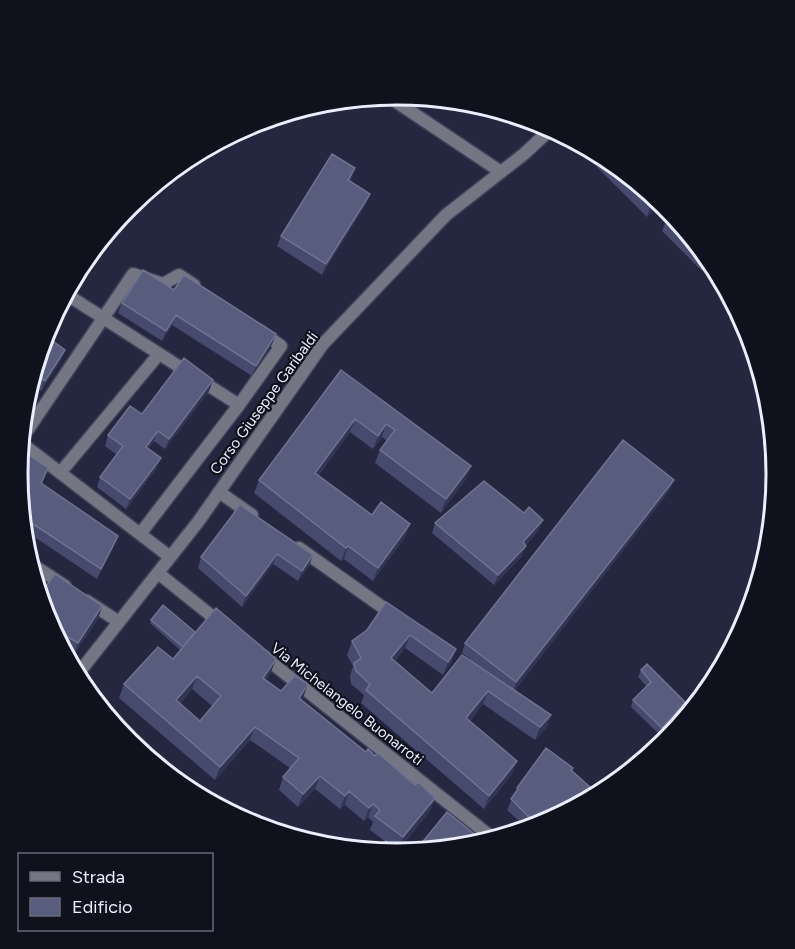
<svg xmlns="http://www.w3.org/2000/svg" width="795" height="949" font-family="Figtree,sans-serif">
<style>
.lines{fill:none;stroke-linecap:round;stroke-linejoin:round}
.minor-casing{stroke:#40435a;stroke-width:15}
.tertiary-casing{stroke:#40435a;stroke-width:15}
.minor{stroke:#747683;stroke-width:12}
.tertiary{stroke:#747683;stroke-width:12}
.wall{fill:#464a6d;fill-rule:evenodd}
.shaded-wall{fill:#313554}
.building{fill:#585c7d;stroke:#6f7391;stroke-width:1.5;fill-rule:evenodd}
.labels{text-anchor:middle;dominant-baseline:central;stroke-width:4.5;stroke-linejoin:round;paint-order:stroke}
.street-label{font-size:15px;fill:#ebeeff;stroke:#0f111c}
.rim{fill:none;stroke:#ebeeff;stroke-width:3}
</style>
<rect width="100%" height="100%" fill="#24273f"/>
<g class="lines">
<!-- minor casing -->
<g class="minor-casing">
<path id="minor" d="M389 97 501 172
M69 296 239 405
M27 431 133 274 163 284 179 275 194 285
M24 445 170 557
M60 473 159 354
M219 492 252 515
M140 534 239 405 281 346 260 331
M299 548 395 616
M36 567 65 586
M158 573 223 625
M87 601 119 622
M263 656 490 836"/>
</g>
<!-- tertiary casing -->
<g class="tertiary-casing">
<path id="tertiary" d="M81 670 198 522 323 344 446 215 524 154 551 129"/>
</g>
<!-- minor -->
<use href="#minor" class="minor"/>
<!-- tertiary -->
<use href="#tertiary" class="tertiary"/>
</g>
<!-- wall -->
<path class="wall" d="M577 147 660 203 647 217Z
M355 168 350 181 366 204 322 275 277 246 281 236Z
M672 215 711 274 701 270 662 231 666 221Z
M174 290 276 334 272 344 252 376 172 325 162 341 118 313 122 303Z
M52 323 46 337 65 350 61 360 41 391 35 387 47 329Z
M341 370 466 479 441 513 375 463 380 450 387 441 382 437 373 449 350 432 318 476 372 515 410 524 405 537 373 581 344 559 341 561 254 493 259 480Z
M213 380 209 391 165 449 154 441 148 449 157 468 126 509 97 487 100 477 117 455 105 446 108 435 142 414Z
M48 468 42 484 114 546 97 579 30 534 18 474Z
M670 490 515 690 551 715 546 728 535 740 483 704 470 721 517 761 512 774 484 809 361 703 364 695 351 684 350 676 353 666 347 655 352 641 367 630 386 602 456 649 451 663 443 675 405 648 395 661 432 693 472 661 462 653 465 643Z
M240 505 313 555 309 566 298 581 273 564 242 607 198 568 201 557Z
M435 523 539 530 526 545 522 556 494 585 432 533Z
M102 606 98 619 73 656 70 654 47 619Z
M151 620 195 632 271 672 266 680 281 691 303 698 301 700 366 752 375 756 435 798 430 811 398 851 370 830 373 822 368 817 364 821 345 805 340 809 315 789 298 807 279 790 283 777 290 768 250 740 215 780 119 698 124 684 173 659 180 650 150 623ZM192 689 212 706 200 721 180 704Z
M641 670 682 709 660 735 631 707 633 700 647 687 638 677Z
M572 771 542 825 527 828 507 810 517 788Z"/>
<!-- shaded-wall -->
<path class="shaded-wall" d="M355 168 352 179 344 190 348 180Z
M370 194 366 204 322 275 326 264Z
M655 199 660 203 647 217 651 203Z
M176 315 172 325 162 341 166 331Z
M52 323 49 334 45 339 46 332Z
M276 334 272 344 252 376 256 366Z
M65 350 61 360 41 391 45 381Z
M213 380 209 391 165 449 169 439Z
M355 419 350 432 310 486 315 473Z
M386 424 382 437 373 449 378 436Z
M158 431 154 441 142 457 146 447Z
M161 458 157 468 126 509 130 499Z
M471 466 466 479 441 513 446 499Z
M674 480 670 490 513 693 516 682Z
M543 520 539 530 519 552 523 542Z
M410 524 405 537 373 581 378 568Z
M118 536 114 546 97 579 101 569Z
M348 546 344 559 341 561 346 548Z
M526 546 522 556 494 585 498 575Z
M277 554 273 564 242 607 246 596Z
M313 555 309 566 298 581 302 571Z
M102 606 98 619 73 656 78 643Z
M410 635 405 648 386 671 391 658Z
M456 649 451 663 443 675 448 662Z
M276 659 271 672 258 691 263 678Z
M197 676 192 689 171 714 176 700Z
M308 684 303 698 294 711 299 698Z
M488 691 483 704 461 731 466 718Z
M685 702 682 709 660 735 662 728Z
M551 715 546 728 535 740 540 727Z
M255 727 250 740 215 780 220 767Z
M517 761 512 774 484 809 489 796Z
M320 776 315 789 298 807 303 794Z
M349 791 345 805 340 809 345 796Z
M435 798 430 811 398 851 403 837Z
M373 804 368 817 364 821 369 808Z"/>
<!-- building -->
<path class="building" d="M332 154 355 168 348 180 370 194 326 264 281 236Z
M631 183 655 199 651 203Z
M672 215 695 249 666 221Z
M143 270 174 290 184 275 276 334 256 366 176 315 166 331 122 303Z
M51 323H52L46 332 47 329Z
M46 336 65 350 45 381 38 376Z
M184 358 213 380 169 439 158 431 146 447 161 458 130 499 100 477 123 446 108 435 130 406 142 414Z
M341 370 471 466 446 499 380 450 395 430 386 424 378 436 355 419 315 473 372 515 381 502 410 524 378 568 348 546 346 548 259 480Z
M623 440 674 480 516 682 465 643Z
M23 451 48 468 41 483 118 536 101 569 27 520 18 474Z
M484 481 524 513 529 507 543 520 523 542 526 546 498 575 435 523Z
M240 505 313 555 302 571 277 554 246 596 201 557Z
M55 574 102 606 78 643 53 628 47 619 41 593Z
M386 602 456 649 448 662 410 635 391 658 432 693 462 655 551 715 540 727 488 691 466 718 517 761 489 796 366 690 370 684 356 671 354 663 361 658 352 641 367 630Z
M163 605 195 632 183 647 151 620Z
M216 608 276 659 263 678 281 691 295 676 308 684 299 698 366 752 368 749 375 756 378 753 415 785 418 782 435 798 403 837 375 816 380 810 373 804 369 808 349 791 345 796 320 776 303 794 283 777 299 758 255 727 220 767 124 684 158 647 173 659ZM197 676 221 696 200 721 176 700Z
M647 664 685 702 662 728 633 700 651 682 641 670Z
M546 748 573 768 571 770 591 788 583 798 542 825 537 826 530 821 531 819 511 799 518 789 517 788Z
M447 812 474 834 470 840 416 850Z
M386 841 401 853 397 854 378 850Z"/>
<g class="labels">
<!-- street labels -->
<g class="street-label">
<text transform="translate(264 403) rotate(-54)">Corso Giuseppe Garibaldi</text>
<text transform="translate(347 704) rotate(38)">Via Michelangelo Buonarroti</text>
</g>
</g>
<!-- crop -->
<path d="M0 0H795V949H0ZM28 474a369 369 0 1 1 738 0a369 369 0 1 1-738 0Z" fill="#0f111c" fill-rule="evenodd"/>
<path class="rim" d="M28 474a369 369 0 1 1 738 0a369 369 0 1 1-738 0Z"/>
<!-- legend -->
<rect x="18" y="853" width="195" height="78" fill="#0f111c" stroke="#676977" stroke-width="1.5"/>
<rect x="30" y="872" width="30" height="9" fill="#747683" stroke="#676977" stroke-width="1.5"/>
<text x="72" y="883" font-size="18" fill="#ebeeff">Strada</text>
<rect x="30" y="898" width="30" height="18" fill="#585c7d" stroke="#676977" stroke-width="1.5"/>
<text x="72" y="913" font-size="18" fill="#ebeeff">Edificio</text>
</svg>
